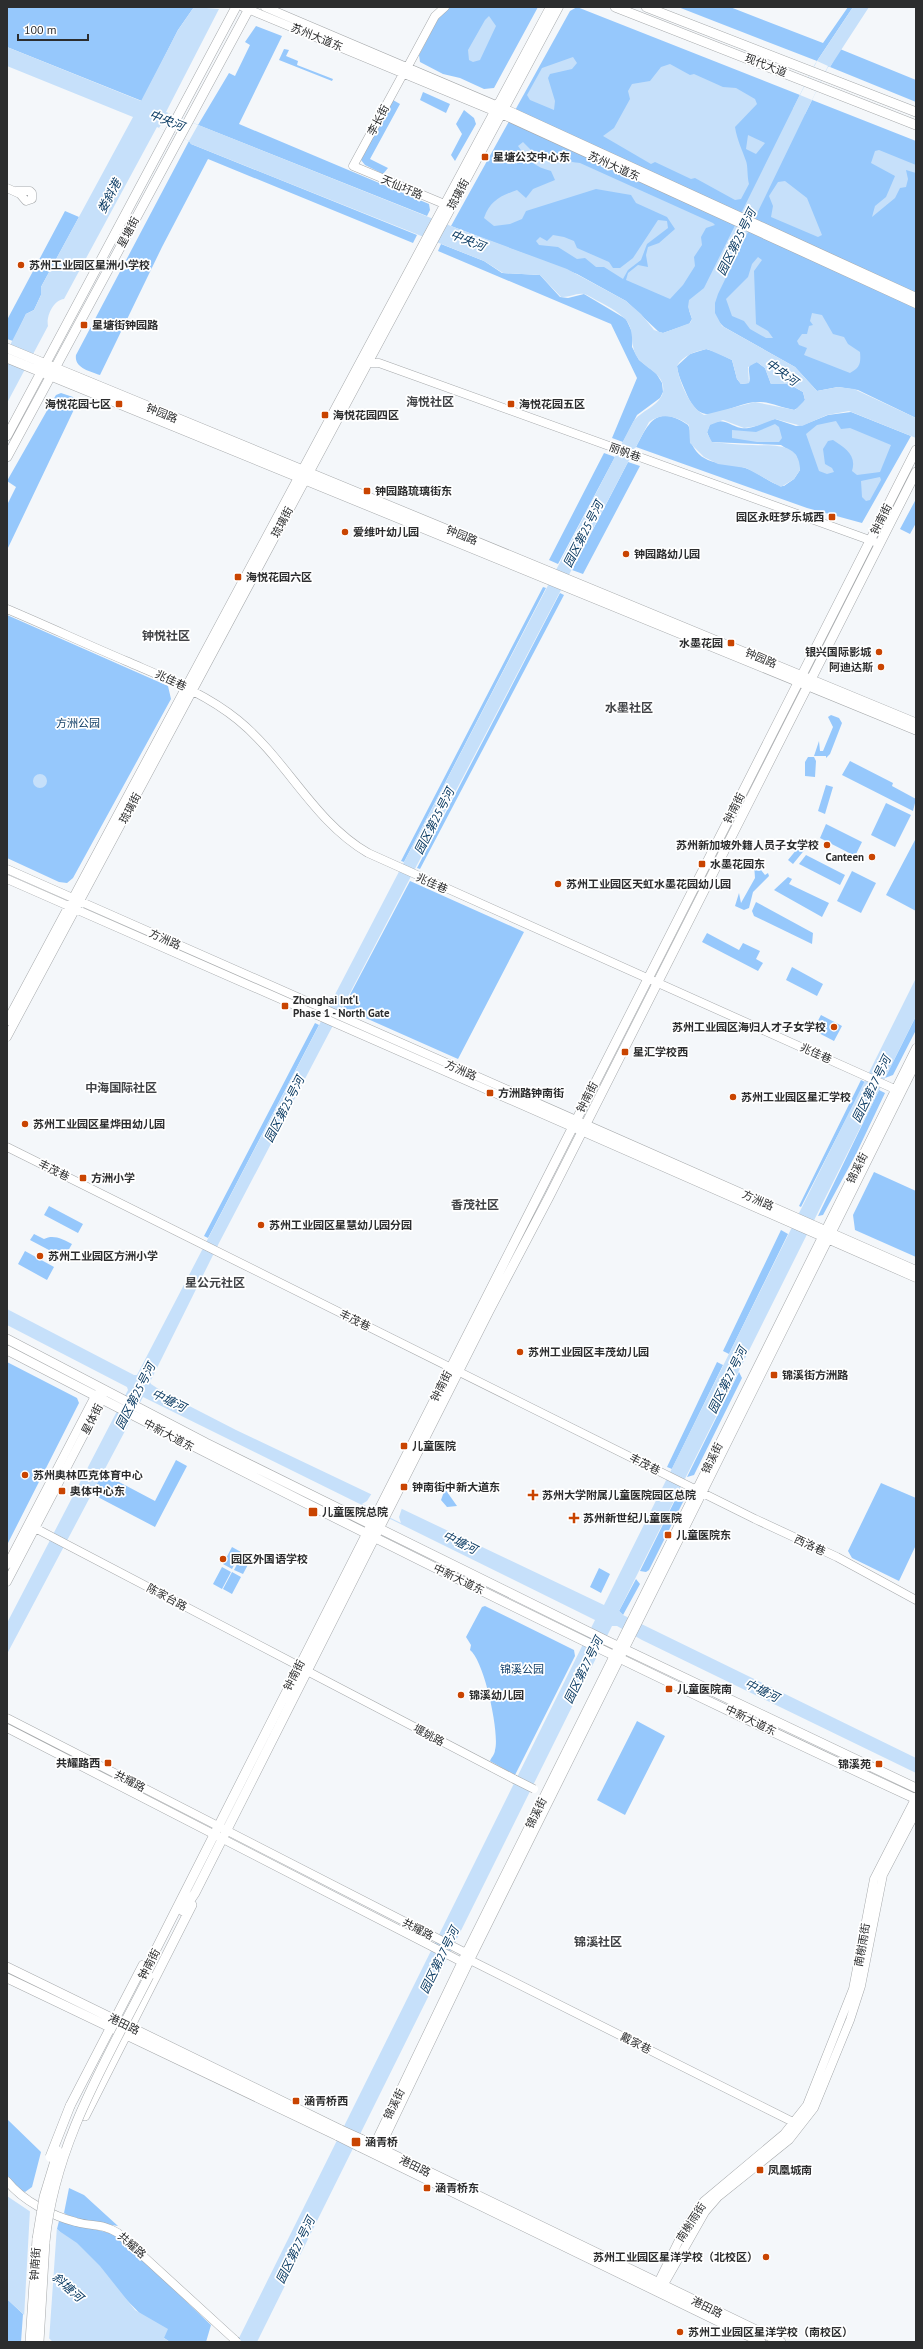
<svg xmlns="http://www.w3.org/2000/svg" width="923" height="2349" font-family="'PT Sans','Noto Sans SC',sans-serif">
<style>
.green{fill:#96c8fc}
.water{fill:#c6e0fa;fill-rule:evenodd}
.pier{fill:#f4f7fa}
.lines{fill:none;stroke-linecap:round;stroke-linejoin:round}
.secondary-casing{stroke:#a6a9ab;stroke-width:9}
.primary-casing{stroke:#a6a9ab;stroke-width:10}
.secondary{stroke:#fff;stroke-width:8}
.primary{stroke:#fff;stroke-width:9}
.secondary-bridge-casing{stroke:#a6a9ab;stroke-width:9;stroke-linecap:butt}
.primary-bridge-casing{stroke:#a6a9ab;stroke-width:10;stroke-linecap:butt}
.secondary-bridge{stroke:#fff;stroke-width:8}
.primary-bridge{stroke:#fff;stroke-width:9}
.poi-dot{fill:#c94401;stroke:#fff;stroke-width:1.5}
.labels{text-anchor:middle;dominant-baseline:central;stroke-width:3.5;stroke-linejoin:round;paint-order:stroke}
.street-label{font-size:11px;fill:#2c2d2e;stroke:#fff}
.poi-label{font-size:11px;font-weight:bold;fill:#2c2d2e;stroke:#fff;text-anchor:start}
.park-label{font-size:11px;fill:#0f3d66;stroke:#fff}
.water-label{font-size:12px;font-style:italic;fill:#0c3c64;stroke:#fff}
.neighbourhood-label{font-size:12px;font-weight:bold;fill:#424447;stroke:#fff}
</style>
<rect width="100%" height="100%" fill="#f4f7fa"/>
<!-- green -->
<path class="green" d="M7 7H194L178 30 142 101 7 47Z
M450 7H538L494 88 484 89 460 78 443 74 420 62 419 55 438 19Z
M577 7 800 95 793 109 805 114 812 100 916 141V418L858 390 838 387 817 391 795 367 724 327 717 320 689 310 692 319 689 324 663 333 659 332 626 301 577 274 451 226 570 11Z
M678 7H730L823 43 848 7H853L817 61Z
M256 26 282 36 239 124 429 204 430 210 427 216 198 125 229 73 235 76 250 45 245 42Z
M284 49 289 50 286 56 298 61 297 65 333 79 332 81 279 60Z
M840 49 916 80V102L830 67Z
M423 92 450 104 446 113 420 100Z
M393 100 400 104 370 159 388 168 383 174 365 165 361 160Z
M464 110 474 118 476 124 455 161 451 155 462 134 456 124Z
M189 141 191 144 417 235 413 243 208 159 162 247 100 375C90 371 74 368 76 355Z
M65 211 79 217 41 287V295L34 310 26 314 13 341 7 339V320Z
M441 244 484 261 502 273 540 275 560 297 568 298 584 294 626 319 633 334 632 347 639 360 656 373 662 383 663 392 660 398 637 415 623 442 612 438 637 378 611 324 438 251Z
M706 349 716 352 732 360 737 379 741 384 749 383C752 374 743 364 757 362L765 368 771 384H789L803 392 805 400 800 407 794 410C781 408 769 401 755 402 725 405 703 432 687 395 683 385 678 376 677 366L690 354Z
M61 393 79 399 7 550V505L16 487 7 481 53 400 56 395Z
M851 412 911 436 862 523 807 508 636 447C649 422 657 404 688 425 692 431 689 441 694 448 705 467 731 462 748 469 761 474 770 484 784 486L794 479 800 470 796 455 781 445 711 442 707 432 710 424C724 417 728 425 741 428 753 430 763 421 775 419L796 426 803 425 828 415Z
M604 453 615 457 558 564 549 560Z
M628 462 640 466 583 574 572 570Z
M916 499V523L910 534 900 529Z
M543 587 546 588 404 862 401 861Z
M560 593 564 595 420 869 417 868Z
M7 615 168 686 171 699 73 878 67 883 59 882 7 858Z
M831 715 839 718 842 723 830 754 826 758V756H814L819 741 820 751H823L833 727 828 717Z
M808 757H814L816 761 815 777 805 776V762Z
M850 761 893 783 892 786 916 799 913 811 842 775Z
M826 785 833 787 825 814 818 811Z
M886 803 911 815 895 847 871 835Z
M826 824 862 842 855 856 820 838Z
M806 838 811 842 793 864 788 860Z
M915 840 916 841V911L886 895Z
M806 855 845 875 840 885 799 864Z
M754 864 762 869 761 870 765 875 768 873 769 876 753 892 749 908 744 910 735 906 739 893 741 903 755 878Z
M852 871 876 883 861 913 837 901Z
M788 877 792 879 789 884 829 903 822 917 774 890Z
M410 881 524 932 458 1059 343 1008Z
M756 902 813 933 812 944 754 916 752 911Z
M707 933 739 950 743 943 760 951 756 959 763 963 758 971 702 942Z
M792 967 823 984 817 996 786 980Z
M821 1015 842 1026 834 1041 813 1030Z
M916 1016V1030L893 1075 885 1078Z
M315 1023 319 1025 208 1238 204 1236Z
M861 1080 865 1082 801 1207 799 1206Z
M879 1090 885 1093 856 1154 823 1215 818 1216Z
M874 1172 916 1191V1257L855 1230 853 1215Z
M49 1206 83 1224 78 1233 44 1215Z
M781 1230 788 1234 729 1354 723 1351Z
M34 1234 44 1239C53 1234 63 1239 72 1244L64 1258 30 1240Z
M25 1251 54 1267 47 1280 18 1264Z
M7 1362 77 1398 79 1403 7 1545Z
M717 1362 723 1365 672 1469 667 1467Z
M739 1372 742 1378 694 1475 687 1477Z
M176 1460 187 1466 155 1527 92 1494 102 1473 155 1501Z
M881 1483 916 1498V1545L899 1581 852 1558 848 1551Z
M445 1489 457 1506 447 1507 441 1500Z
M680 1490 684 1494V1500L649 1570 646 1572 640 1571Z
M232 1547 241 1552 232 1569 223 1564Z
M243 1553 252 1557 243 1574 234 1570Z
M222 1567 231 1572 222 1589 213 1584Z
M599 1568 610 1574 601 1593 590 1587Z
M232 1572 241 1577 232 1594 223 1589Z
M636 1579 640 1584 623 1615 619 1611Z
M485 1606 574 1650 575 1656 515 1775 490 1761C491 1758 495 1754 495 1750 500 1734 484 1660 470 1650L471 1645 466 1637 482 1607Z
M637 1721 665 1736 625 1815 597 1800Z
M7 2119 41 2152 32 2187 25 2192 18 2189 7 2175Z
M69 2188 84 2195 118 2226 75 2219 64 2213Z
M59 2221C81 2229 98 2227 119 2237L211 2325 206 2342H170L164 2338 57 2229Z
M7 2299 23 2314 21 2342H7Z"/>
<!-- water -->
<path class="water" d="M194 7 219 9 166 112 451 226 567 269 626 301 641 314 654 330 663 333 690 323 692 319 688 307 689 300 704 288 815 64 853 7H869L830 67H828L718 294 715 303V313L722 326 795 367 817 391 838 387 854 389 916 418V438L849 411 827 415 802 426 775 419 757 426 744 428 723 420 710 425 707 433 712 442C725 443 739 445 752 445 771 446 800 441 800 470L794 479 781 487 746 468 718 464 704 457 690 443 689 425C677 416 661 412 649 422L219 1243 150 1382 151 1384 166 1394 236 1430 604 1605 916 978V1016L619 1611 623 1615 916 1758V1773L642 1640 617 1626H612L257 2342H237L595 1620 143 1397 7 1654V1623L128 1390 127 1387 7 1325V1309L134 1375H137L633 422C640 411 660 406 663 392 666 374 645 369 637 357 629 344 636 329 624 318 614 308 599 302 587 295 578 291 570 298 561 297L540 275 503 273 484 261 191 144 189 141 157 127 64 299C53 300 46 317 48 326L7 403V351L26 314 34 310 41 295V287L133 117 7 66V47L141 101 178 30ZM707 349 732 360 737 379 741 384 749 383 748 367 757 362 765 368 771 384H789L803 392 805 400 795 410 755 402 704 415C690 407 679 382 677 366 682 356 696 351 707 349Z
M489 16 496 26 480 60 473 62 469 60 468 50 485 20Z
M573 57 577 63 572 69 550 74 548 78 555 101 554 110 530 100 527 95 542 68Z
M670 64 690 75 694 74 723 87 736 88 755 99 757 104 735 127C737 140 742 149 746 161 748 166 747 176 749 184L741 199 735 200 695 178 691 179 655 162 651 164 603 136 614 128 630 99 628 91 632 84 650 81 661 67Z
M748 135 765 143 756 154 746 149Z
M523 142 533 152C550 153 563 162 580 163L713 223 715 225 706 228 701 237 702 245 694 257 695 266 683 285 670 299 626 280 628 273 638 265 648 267 646 255 648 247 659 243 675 229 667 217 636 203 631 195 596 189 526 211 522 219 510 224 494 226 484 218C490 201 500 196 517 190L526 198 533 189 555 180 551 171C535 167 528 160 518 146Z
M879 150 916 165V173L906 170 908 179 906 187 900 188 895 198 872 217 875 206 886 197 895 176 871 163 875 151Z
M785 181 807 198 822 235 818 237 771 217 773 206 769 196 778 182Z
M658 220 667 221 668 228 647 244 641 260 628 270 623 279 604 267H596L585 258 577 259 558 247 539 245 536 241 540 237 547 241 553 235 564 237 574 241 577 248 609 262 613 268H620L633 258Z
M758 257 762 260 754 271 756 324 768 331 773 338H766L750 329 744 321 732 316 726 299 748 277 752 264Z
M812 313 822 315 833 334 844 337 848 344 860 352C861 363 860 368 850 373L804 355 807 348 799 345 797 341 802 334H807L809 326 813 325 810 321Z
M836 421 841 429 850 428 891 445 880 472 857 475 852 471C857 455 845 448 833 440L828 441 823 449 825 464 832 468 834 472 827 474 819 471 806 434 817 425Z
M775 424 779 427 782 438 779 442H757L732 438V430L756 432Z
M880 477 881 480 870 500 866 501 862 497 861 481Z
M33 781a7 7 0 1 1 14 0a7 7 0 1 1-14 0Z
M7 2196 77 2243 100 2266 135 2310 168 2329 164 2338 170 2342H53L7 2299Z"/>
<!-- pier -->
<path class="pier" d="M817 61 828 66 812 100 800 95Z
M168 113 198 125 189 141 159 128Z
M372 1493 402 1508 399 1517 401 1523 362 1504 367 1501Z
M30 2210 57 2226 49 2341 24 2318Z"/>
<g class="lines">
<!-- secondary casing -->
<g class="secondary-casing">
<path id="secondary" d="M243 7 501 114 916 304
M265 7 510 111 916 297
M407 68 435 16 445 7
M403 74 353 166 449 206
M7 188 20 194 26 201 32 199V193L30 191H16
M362 363H379L875 542
M7 609C47 626 86 644 126 661 165 678 205 693 238 720 287 760 313 821 368 853L899 1091
M7 869 916 1270
M7 879 916 1278
M7 1021 550 7
M7 1037 559 7
M7 1147 755 1519 837 1557 916 1600
M35 1528 299 1666
M7 1565 95 1396 99 1393
M7 1582 102 1400 103 1394
M307 1671 514 1779
M7 1718 466 1953 469 1958
M7 1728 462 1962 467 1961
M470 1960 799 2125
M373 2151 374 2145 466 1953 916 1048
M375 2152 380 2148 470 1960 916 1063
M7 2181C23 2201 52 2216 76 2222 93 2227 102 2223 118 2233L235 2340
M656 2287 686 2226 704 2201 784 2134 807 2105 853 1989 874 1879 916 1797
M660 2289 663 2286 705 2212 718 2197 789 2140 814 2108 850 2020 861 1986 883 1875 916 1812"/>
</g>
<!-- primary casing -->
<g class="primary-casing">
<path id="primary" d="M615 7 916 125
M646 7 916 112
M7 348 916 723
M7 358 916 730
M7 436 236 7
M7 457 250 7
M7 1339 206 1443 607 1641 916 1788
M7 1350C307 1506 610 1657 916 1799
M183 1911 195 1893 489 1311 549 1197 916 472
M7 1967 341 2130
M144 1973 916 450
M7 1978 338 2136
M70 2106 143 1965
M85 2116 192 1905
M361 2139 781 2342
M358 2146 761 2342
M30 2342 37 2239
M39 2342 45 2242"/>
</g>
<!-- secondary -->
<use href="#secondary" class="secondary"/>
<!-- primary -->
<use href="#primary" class="primary"/>
<!-- secondary-bridge casing -->
<g class="secondary-bridge-casing">
<path id="secondary-bridge" d="M514 1779 534 1789
M235 2340 237 2342"/>
</g>
<!-- primary-bridge casing -->
<g class="primary-bridge-casing">
<path id="primary-bridge" d="M341 2130 361 2139
M338 2136 358 2146
M50 2157 70 2106
M37 2239 44 2197 58 2151
M45 2242C54 2145 106 2061 149 1976"/>
</g>
<!-- secondary-bridge -->
<use href="#secondary-bridge" class="secondary-bridge"/>
<!-- primary-bridge -->
<use href="#primary-bridge" class="primary-bridge"/>
</g>
<!-- markers -->
<g class="poi-dot">
<rect x="481" y="153" width="8" height="8" rx="2"/>
<circle cx="21" cy="265" r="4"/>
<rect x="80" y="321" width="8" height="8" rx="2"/>
<rect x="115" y="400" width="8" height="8" rx="2"/>
<rect x="507" y="400" width="8" height="8" rx="2"/>
<rect x="321" y="411" width="8" height="8" rx="2"/>
<rect x="363" y="487" width="8" height="8" rx="2"/>
<rect x="828" y="513" width="8" height="8" rx="2"/>
<circle cx="345" cy="532" r="4"/>
<circle cx="626" cy="554" r="4"/>
<rect x="234" y="573" width="8" height="8" rx="2"/>
<rect x="727" y="639" width="8" height="8" rx="2"/>
<circle cx="879" cy="652" r="4"/>
<circle cx="881" cy="667" r="4"/>
<circle cx="827" cy="845" r="4"/>
<circle cx="872" cy="857" r="4"/>
<rect x="698" y="860" width="8" height="8" rx="2"/>
<circle cx="558" cy="884" r="4"/>
<rect x="281" y="1002" width="8" height="8" rx="2"/>
<circle cx="834" cy="1027" r="4"/>
<rect x="621" y="1048" width="8" height="8" rx="2"/>
<rect x="486" y="1089" width="8" height="8" rx="2"/>
<circle cx="733" cy="1097" r="4"/>
<circle cx="25" cy="1124" r="4"/>
<rect x="79" y="1174" width="8" height="8" rx="2"/>
<circle cx="261" cy="1225" r="4"/>
<circle cx="40" cy="1256" r="4"/>
<circle cx="520" cy="1352" r="4"/>
<rect x="770" y="1371" width="8" height="8" rx="2"/>
<rect x="400" y="1442" width="8" height="8" rx="2"/>
<circle cx="25" cy="1475" r="4"/>
<rect x="400" y="1483" width="8" height="8" rx="2"/>
<rect x="58" y="1487" width="8" height="8" rx="2"/>
<path d="M531 1489h4v4h4v4h-4v4h-4v-4h-4v-4h4z"/>
<rect x="308" y="1507" width="10" height="10" rx="2"/>
<path d="M572 1512h4v4h4v4h-4v4h-4v-4h-4v-4h4z"/>
<rect x="664" y="1531" width="8" height="8" rx="2"/>
<circle cx="223" cy="1559" r="4"/>
<rect x="665" y="1685" width="8" height="8" rx="2"/>
<circle cx="461" cy="1695" r="4"/>
<rect x="104" y="1759" width="8" height="8" rx="2"/>
<rect x="875" y="1760" width="8" height="8" rx="2"/>
<rect x="292" y="2097" width="8" height="8" rx="2"/>
<rect x="351" y="2137" width="10" height="10" rx="2"/>
<rect x="756" y="2166" width="8" height="8" rx="2"/>
<rect x="423" y="2184" width="8" height="8" rx="2"/>
<circle cx="766" cy="2257" r="4"/>
<circle cx="680" cy="2332" r="4"/>
</g>
<g class="labels">
<!-- street labels -->
<g class="street-label">
<text transform="translate(317 37) rotate(22)">苏州大道东</text>
<text transform="translate(766 65) rotate(21)">现代大道</text>
<text transform="translate(378 120) rotate(-62)">李长街</text>
<text transform="translate(614 166) rotate(24)">苏州大道东</text>
<text transform="translate(402 187) rotate(23)">天仙圩路</text>
<text transform="translate(458 194) rotate(-62)">琉璃街</text>
<text transform="translate(128 232) rotate(-62)">星塘街</text>
<text transform="translate(162 413) rotate(22)">钟园路</text>
<text transform="translate(625 452) rotate(20)">丽帆巷</text>
<text transform="translate(881 519) rotate(-63)">钟南街</text>
<text transform="translate(282 522) rotate(-62)">琉璃街</text>
<text transform="translate(462 535) rotate(22)">钟园路</text>
<text transform="translate(761 658) rotate(23)">钟园路</text>
<text transform="translate(171 680) rotate(25)">兆佳巷</text>
<text transform="translate(130 808) rotate(-62)">琉璃街</text>
<text transform="translate(734 808) rotate(-63)">钟南街</text>
<text transform="translate(432 883) rotate(24)">兆佳巷</text>
<text transform="translate(165 939) rotate(24)">方洲路</text>
<text transform="translate(816 1053) rotate(24)">兆佳巷</text>
<text transform="translate(461 1070) rotate(24)">方洲路</text>
<text transform="translate(587 1097) rotate(-63)">钟南街</text>
<text transform="translate(857 1168) rotate(-64)">锦溪街</text>
<text transform="translate(54 1170) rotate(26)">丰茂巷</text>
<text transform="translate(758 1200) rotate(24)">方洲路</text>
<text transform="translate(355 1320) rotate(26)">丰茂巷</text>
<text transform="translate(441 1386) rotate(-63)">钟南街</text>
<text transform="translate(92 1419) rotate(-63)">星体街</text>
<text transform="translate(169 1435) rotate(28)">中新大道东</text>
<text transform="translate(712 1458) rotate(-64)">锦溪街</text>
<text transform="translate(645 1464) rotate(27)">丰茂巷</text>
<text transform="translate(810 1545) rotate(25)">西洛巷</text>
<text transform="translate(459 1579) rotate(26)">中新大道东</text>
<text transform="translate(167 1597) rotate(28)">陈家台路</text>
<text transform="translate(294 1675) rotate(-63)">钟南街</text>
<text transform="translate(751 1720) rotate(26)">中新大道东</text>
<text transform="translate(429 1735) rotate(28)">堰姚路</text>
<text transform="translate(130 1781) rotate(27)">共耀路</text>
<text transform="translate(536 1813) rotate(-64)">锦溪街</text>
<text transform="translate(418 1929) rotate(27)">共耀路</text>
<text transform="translate(862 1945) rotate(-80)">南榭雨街</text>
<text transform="translate(149 1964) rotate(-62)">钟南街</text>
<text transform="translate(124 2024) rotate(26)">港田路</text>
<text transform="translate(636 2043) rotate(27)">戴家巷</text>
<text transform="translate(394 2104) rotate(-64)">锦溪街</text>
<text transform="translate(415 2166) rotate(26)">港田路</text>
<text transform="translate(691 2222) rotate(-57)">南榭雨街</text>
<text transform="translate(132 2245) rotate(41)">共耀路</text>
<text transform="translate(35 2264) rotate(-86)">钟南街</text>
<text transform="translate(707 2307) rotate(26)">港田路</text>
</g>
<!-- poi labels -->
<g class="poi-label">
<text x="493" y="157">星塘公交中心东</text>
<text x="29" y="265">苏州工业园区星洲小学校</text>
<text x="92" y="325">星塘街钟园路</text>
<text x="111" y="404" text-anchor="end">海悦花园七区</text>
<text x="519" y="404">海悦花园五区</text>
<text x="333" y="415">海悦花园四区</text>
<text x="375" y="491">钟园路琉璃街东</text>
<text x="824" y="517" text-anchor="end">园区永旺梦乐城西</text>
<text x="353" y="532">爱维叶幼儿园</text>
<text x="634" y="554">钟园路幼儿园</text>
<text x="246" y="577">海悦花园六区</text>
<text x="723" y="643" text-anchor="end">水墨花园</text>
<text x="871" y="652" text-anchor="end">银兴国际影城</text>
<text x="873" y="667" text-anchor="end">阿迪达斯</text>
<text x="819" y="845" text-anchor="end">苏州新加坡外籍人员子女学校</text>
<text x="864" y="857" text-anchor="end">Canteen</text>
<text x="710" y="864">水墨花园东</text>
<text x="566" y="884">苏州工业园区天虹水墨花园幼儿园</text>
<text x="293" y="1000">Zhonghai Int‘l<tspan x="293" dy="13">Phase 1 - North Gate</tspan></text>
<text x="826" y="1027" text-anchor="end">苏州工业园区海归人才子女学校</text>
<text x="633" y="1052">星汇学校西</text>
<text x="498" y="1093">方洲路钟南街</text>
<text x="741" y="1097">苏州工业园区星汇学校</text>
<text x="33" y="1124">苏州工业园区星烨田幼儿园</text>
<text x="91" y="1178">方洲小学</text>
<text x="269" y="1225">苏州工业园区星慧幼儿园分园</text>
<text x="48" y="1256">苏州工业园区方洲小学</text>
<text x="528" y="1352">苏州工业园区丰茂幼儿园</text>
<text x="782" y="1375">锦溪街方洲路</text>
<text x="412" y="1446">儿童医院</text>
<text x="33" y="1475">苏州奥林匹克体育中心</text>
<text x="412" y="1487">钟南街中新大道东</text>
<text x="70" y="1491">奥体中心东</text>
<text x="542" y="1495">苏州大学附属儿童医院园区总院</text>
<text x="322" y="1512">儿童医院总院</text>
<text x="583" y="1518">苏州新世纪儿童医院</text>
<text x="676" y="1535">儿童医院东</text>
<text x="231" y="1559">园区外国语学校</text>
<text x="677" y="1689">儿童医院南</text>
<text x="469" y="1695">锦溪幼儿园</text>
<text x="100" y="1763" text-anchor="end">共耀路西</text>
<text x="871" y="1764" text-anchor="end">锦溪苑</text>
<text x="304" y="2101">涵青桥西</text>
<text x="365" y="2142">涵青桥</text>
<text x="768" y="2170">凤凰城南</text>
<text x="435" y="2188">涵青桥东</text>
<text x="758" y="2257" text-anchor="end">苏州工业园区星洋学校（北校区）</text>
<text x="688" y="2332">苏州工业园区星洋学校（南校区）</text>
</g>
<!-- park labels -->
<g class="park-label">
<text x="78" y="723">方洲公园</text>
<text x="522" y="1669">锦溪公园</text>
</g>
<!-- water labels -->
<g class="water-label">
<text transform="translate(167 120) rotate(22)">中央河</text>
<text transform="translate(109 196) rotate(-62)">娄斜港</text>
<text transform="translate(468 240) rotate(22)">中央河</text>
<text transform="translate(736 242) rotate(-64)">园区第25号河</text>
<text transform="translate(782 372) rotate(36)">中央河</text>
<text transform="translate(583 534) rotate(-63)">园区第25号河</text>
<text transform="translate(434 821) rotate(-63)">园区第25号河</text>
<text transform="translate(871 1089) rotate(-64)">园区第27号河</text>
<text transform="translate(284 1109) rotate(-63)">园区第25号河</text>
<text transform="translate(727 1380) rotate(-64)">园区第27号河</text>
<text transform="translate(135 1396) rotate(-63)">园区第25号河</text>
<text transform="translate(169 1400) rotate(26)">中塘河</text>
<text transform="translate(460 1542) rotate(26)">中塘河</text>
<text transform="translate(583 1670) rotate(-64)">园区第27号河</text>
<text transform="translate(762 1690) rotate(26)">中塘河</text>
<text transform="translate(439 1960) rotate(-64)">园区第27号河</text>
<text transform="translate(295 2250) rotate(-64)">园区第27号河</text>
<text transform="translate(68 2287) rotate(42)">斜塘河</text>
</g>
<!-- neighbourhood labels -->
<g class="neighbourhood-label">
<text x="430" y="401">海悦社区</text>
<text x="166" y="635">钟悦社区</text>
<text x="629" y="707">水墨社区</text>
<text x="121" y="1087">中海国际社区</text>
<text x="475" y="1204">香茂社区</text>
<text x="215" y="1282">星公元社区</text>
<text x="598" y="1941">锦溪社区</text>
</g>
</g>
<!-- border -->
<rect width="923" height="2349" fill="none" stroke="#2c2d2e" stroke-width="16"/>
<!-- scale -->
<path d="M18 34v6h70v-6" fill="none" stroke="#2c2d2e" stroke-width="2"/>
<text x="24" y="34" font-size="12" fill="#2c2d2e" stroke="#ffffff" stroke-width="3" paint-order="stroke">100 m</text>
</svg>
